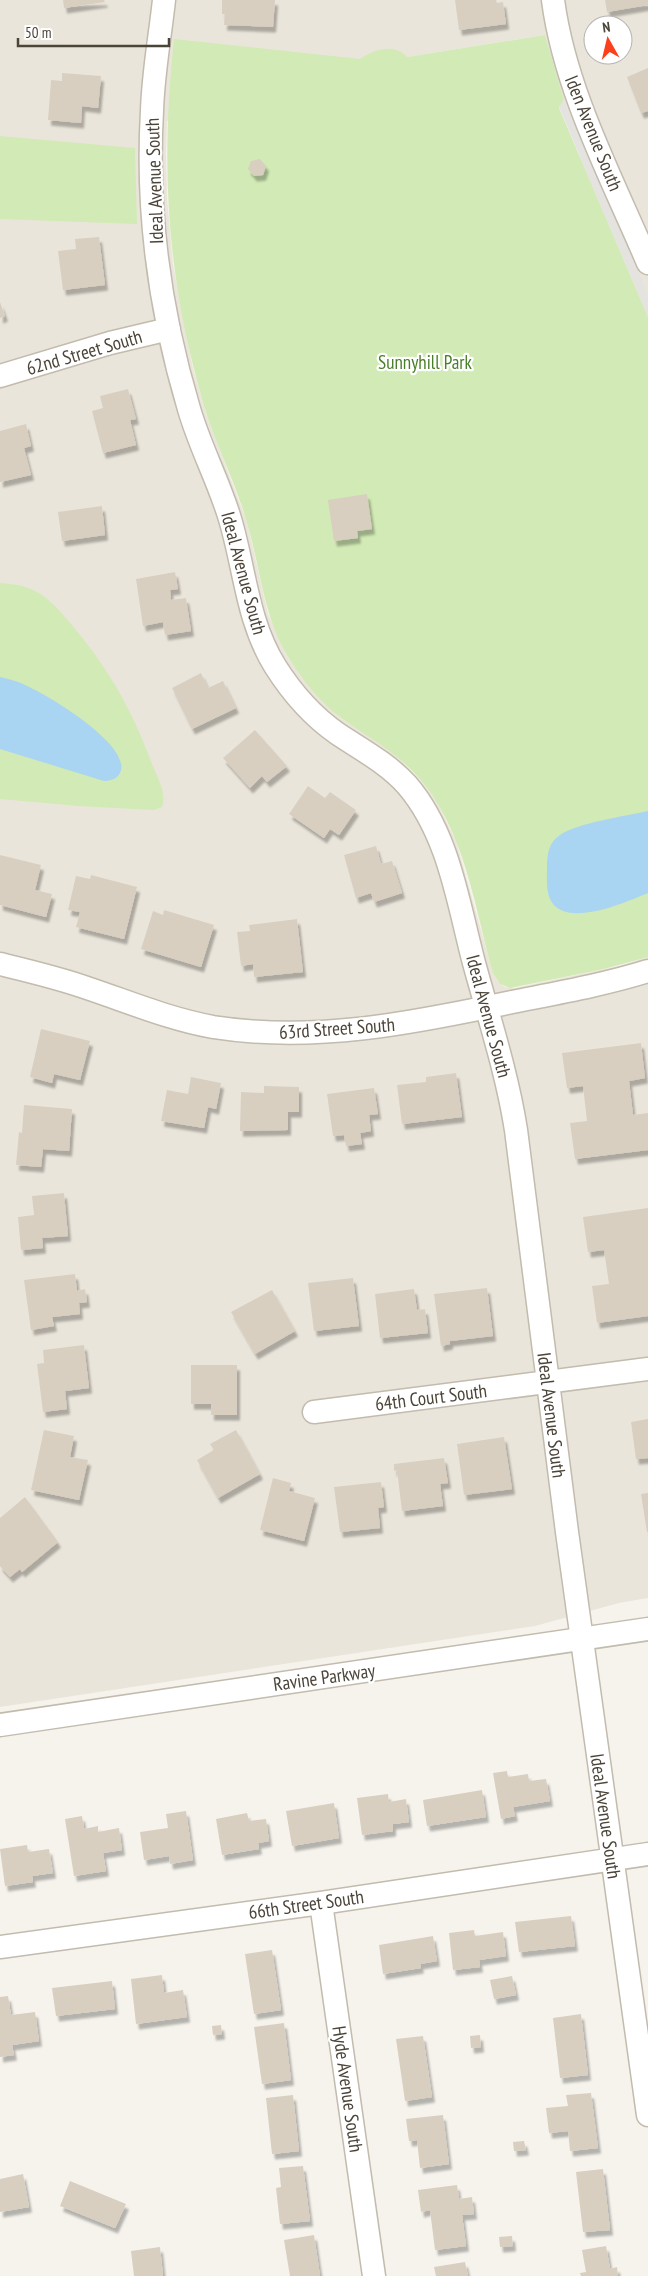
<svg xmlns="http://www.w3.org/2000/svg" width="648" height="2276" font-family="'PT Sans Narrow',sans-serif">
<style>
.residential{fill:#eae5da;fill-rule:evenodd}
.green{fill:#d2eab5}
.parking{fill:#e5e3e0}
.water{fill:#a9d4f2}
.building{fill:#d8cfc1;filter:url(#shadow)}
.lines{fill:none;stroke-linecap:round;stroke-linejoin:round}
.minor-casing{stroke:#c2bbae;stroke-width:25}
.minor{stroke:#fff;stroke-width:22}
.labels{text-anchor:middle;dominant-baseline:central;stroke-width:4.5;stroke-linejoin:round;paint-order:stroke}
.street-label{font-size:19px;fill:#4b4439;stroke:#fff}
.park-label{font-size:19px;fill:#4a7f2a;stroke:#fff}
</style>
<defs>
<filter id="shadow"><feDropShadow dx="3" dy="5.5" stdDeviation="1" flood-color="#0004"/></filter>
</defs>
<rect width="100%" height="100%" fill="#f6f3ec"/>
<!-- residential -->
<path class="residential" d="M0 0H648V317L581 160 545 35 382 61 167 121 166 154 167 198 173 265 193 369 207 416 247 522 268 614 286 654 300 675 323 702 342 719 378 741 403 762 423 783 437 802 456 841 493 973 500 984 505 987 515 988 619 966 648 957V1598L619 1603 535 1626 0 1707ZM593 25H623V55H593Z"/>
<!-- green -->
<path class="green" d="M545 35 564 100 559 108 648 317V957L604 969 510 988 500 984 493 973C473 901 463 815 404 763 384 745 362 733 341 718 321 703 303 681 290 660 263 618 261 569 247 523 236 483 216 446 204 406 167 279 160 170 174 39L360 59C374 49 395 43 407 57Z
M0 136 135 148 137 224 0 219Z
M0 583C17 584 33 587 46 598 57 607 66 618 75 629 110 671 133 712 152 764 157 777 167 793 162 807L154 810 79 806 0 799Z"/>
<!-- parking -->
<path class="parking" d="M564 100 648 295V317L559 107Z"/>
<!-- water -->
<path class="water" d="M0 677C10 679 20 682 29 687 49 696 133 746 120 773 117 779 110 781 104 781L0 749Z
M648 811V893C626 902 564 930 550 899 546 890 547 878 547 869 547 855 548 843 560 835 577 823 626 816 648 811Z"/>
<!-- building -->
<path class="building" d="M63 0H104L105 2 64 8Z
M222 0H275L273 27 224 25 225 14H222Z
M455 0H496L497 3 503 2 506 24 459 30Z
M605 0H648V5L607 12Z
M648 68V111L641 113 627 77Z
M62 73 101 76 98 108 82 106 81 123 48 120 51 80 62 81Z
M260 159 266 166 263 175 254 176 248 169 251 161Z
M99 237 105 285 63 290 58 251 76 249 75 239Z
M0 302 5 316 0 318Z
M128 389 136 419 130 420 136 445 103 453 92 411 103 408 100 396Z
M26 424 31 446 24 448 31 475 0 482V431Z
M367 494 372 529 357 531 358 538 334 541 328 500Z
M102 506 105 535 62 541 58 512Z
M175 572 178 589 170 590 171 600 186 598 191 631 165 635 163 622 143 626 136 579Z
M201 673 208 688 223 681 236 708 192 729 172 688Z
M255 730 287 766 267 782 262 776 250 788 223 758Z
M308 786 325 798 330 792 356 810 339 835 330 829 324 838 289 814Z
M376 846 381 864 392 861 402 893 374 902 371 893 356 898 344 855Z
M0 855 41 865 35 890 52 894 46 917 0 905Z
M91 875 137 887 124 939 76 927 80 912 68 910 76 876 90 879Z
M164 910 214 925 201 967 141 949 153 911 163 915Z
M297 919 303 972 254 977 253 964 241 966 237 932 250 931 249 925Z
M41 1029 90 1041 80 1080 54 1074 52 1083 30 1077Z
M641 1043 645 1078 629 1081 633 1115 648 1113V1150L575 1159 570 1123 587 1121 583 1086 567 1088 562 1053Z
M456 1073 462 1117 402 1124 397 1085 426 1082V1077Z
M191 1077 221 1083 216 1109 208 1107 204 1128 161 1121 167 1090 188 1094Z
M264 1086 299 1087V1112H288V1130L240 1131 241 1092 264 1093Z
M374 1088 378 1114 369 1115 371 1131 360 1133 362 1144 346 1146 344 1135 333 1136 327 1094Z
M24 1105 72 1109 69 1151 43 1149 41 1167 16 1165 19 1132 22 1133Z
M64 1193 68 1236 42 1238 43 1248 21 1250 18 1217 34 1215 32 1196Z
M648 1208V1316L597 1323 592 1286 609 1284 604 1250 588 1252 583 1217Z
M75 1274 77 1291 85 1289 87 1302 79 1303 80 1314 52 1317 54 1326 31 1330 24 1280Z
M353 1278 359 1326 314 1331 308 1283Z
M487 1288 493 1336 450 1341V1344L441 1346 434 1294Z
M414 1289 417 1310 425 1309 428 1333 380 1338 375 1294Z
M272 1290 295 1331 255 1354 231 1312Z
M84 1345 89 1388 65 1391 67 1409 43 1412 37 1364 44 1363 43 1350Z
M191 1365H237V1415H211V1404H191Z
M648 1419V1458L636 1459 631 1422Z
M44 1430 74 1436 70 1457 88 1460 79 1500 31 1490Z
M236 1430 260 1474 218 1498 197 1460 214 1450 210 1444Z
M504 1437 512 1489 464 1495 457 1444Z
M444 1458 448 1483 440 1484 443 1506 402 1511 397 1470 394 1471V1464Z
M273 1478 291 1483 289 1491 315 1498 304 1541 260 1530Z
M381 1482 384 1507 378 1508 380 1528 340 1532 334 1487Z
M648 1493V1532H647L641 1494Z
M25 1497 58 1542 22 1572 20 1569 10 1577 0 1566V1518Z
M507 1771 508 1777 528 1774 529 1781 546 1779 550 1801 513 1807 515 1816 501 1819 493 1773Z
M482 1790 486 1817 427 1826 423 1800Z
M388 1794 389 1802 406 1799 409 1822 393 1824V1831L362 1835 357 1798Z
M334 1803 339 1838 292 1846 286 1811Z
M186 1811 193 1860 170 1864 169 1856 144 1860 140 1832 168 1828 166 1814Z
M247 1813 249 1821 266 1819 269 1841 258 1843 259 1849 222 1855 216 1819Z
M82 1816 84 1829 98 1826V1832L119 1828 122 1850 103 1853 106 1871 74 1876 65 1819Z
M27 1845 28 1852 49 1849 53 1873 32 1876 33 1882 5 1886 0 1849Z
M571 1916 575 1946 519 1952 515 1922Z
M474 1930 475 1936 503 1932 506 1956 479 1960 480 1967 453 1970 449 1933Z
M433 1936 437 1961 420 1964 421 1968 383 1974 379 1945Z
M272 1950 281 2010 254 2014 245 1954Z
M162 1975 164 1993 183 1990 187 2017 136 2024 131 1979Z
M512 1976 516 1995 494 1999 490 1980Z
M112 1981 115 2009 56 2016 52 1988Z
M8 1996 11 2015 35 2012 39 2041 12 2045 14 2055 0 2057V1997Z
M581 2014 588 2075 560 2078 553 2018Z
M284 2023 291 2080 262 2084 254 2027Z
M221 2025 222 2034 213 2035 212 2026Z
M480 2035 481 2047 471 2048 470 2036Z
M423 2036 432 2097 405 2101 396 2039Z
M591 2093 598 2148 570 2151 568 2131 549 2133 546 2108 568 2106 566 2095Z
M293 2095 299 2151 272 2154 266 2098Z
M443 2115 449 2164 420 2168 417 2140 409 2141 406 2119Z
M524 2141 526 2150 514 2151 513 2142Z
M303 2166 310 2221 280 2224 276 2188 281 2187 279 2168Z
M603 2169 610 2230 583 2232 576 2172Z
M23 2174 29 2207 0 2212V2179Z
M70 2181 126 2204 115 2228 60 2206Z
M457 2185 459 2199 472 2197 474 2214 462 2215 466 2246 435 2250 430 2210 421 2212 418 2190Z
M314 2235 320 2276H290L284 2240Z
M512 2236 513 2246 500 2247 499 2237Z
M606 2246 610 2269 617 2267 618 2276H581L580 2273 586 2272 582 2250Z
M160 2247 163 2276H134L131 2251Z
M465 2262 468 2276H436L434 2267Z"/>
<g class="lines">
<!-- minor casing -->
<g class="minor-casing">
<path id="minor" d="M164 0C160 37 153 74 152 111 146 212 160 312 189 409 200 447 219 482 230 519 245 569 247 621 275 666 292 693 312 716 338 734 362 750 387 763 407 785 449 834 458 903 474 963 489 1018 507 1073 516 1130L567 1532 648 2115
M553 0C565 91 612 178 648 263
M0 376 110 343 169 329
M0 964C29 971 59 978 87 988 129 1002 169 1019 213 1027 314 1043 413 1023 512 1002 557 993 603 985 648 971
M314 1412 648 1369
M0 1725 648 1629
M321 1903 374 2276
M0 1947 321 1903 648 1854"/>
</g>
<!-- minor -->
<use href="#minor" class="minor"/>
</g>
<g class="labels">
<!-- street labels -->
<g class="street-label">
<text transform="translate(594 133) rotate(68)">Iden Avenue South</text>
<text transform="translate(154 181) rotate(-92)">Ideal Avenue South</text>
<text transform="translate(84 352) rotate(-16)">62nd Street South</text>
<text transform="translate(244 573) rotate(75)">Ideal Avenue South</text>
<text transform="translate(489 1016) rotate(75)">Ideal Avenue South</text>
<text transform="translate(337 1028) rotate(-4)">63rd Street South</text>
<text transform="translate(431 1397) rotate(-7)">64th Court South</text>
<text transform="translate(552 1415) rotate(83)">Ideal Avenue South</text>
<text transform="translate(324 1677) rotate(-8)">Ravine Parkway</text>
<text transform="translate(606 1816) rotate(82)">Ideal Avenue South</text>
<text transform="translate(306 1904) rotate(-8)">66th Street South</text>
<text transform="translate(348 2089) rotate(82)">Hyde Avenue South</text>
</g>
<!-- park labels -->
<g class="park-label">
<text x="425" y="362">Sunnyhill Park</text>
</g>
</g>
<!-- north arrow -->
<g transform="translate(608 40) rotate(352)"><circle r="24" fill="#ffffff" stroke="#b7b4b0"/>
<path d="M0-4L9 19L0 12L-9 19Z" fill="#fc3f1d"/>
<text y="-8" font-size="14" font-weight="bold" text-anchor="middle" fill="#4b4439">N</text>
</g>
<!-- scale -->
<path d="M18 38v8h151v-8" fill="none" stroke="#4b4439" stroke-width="2.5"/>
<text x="25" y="38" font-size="15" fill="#4b4439" stroke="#ffffff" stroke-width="4" paint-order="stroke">50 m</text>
</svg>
